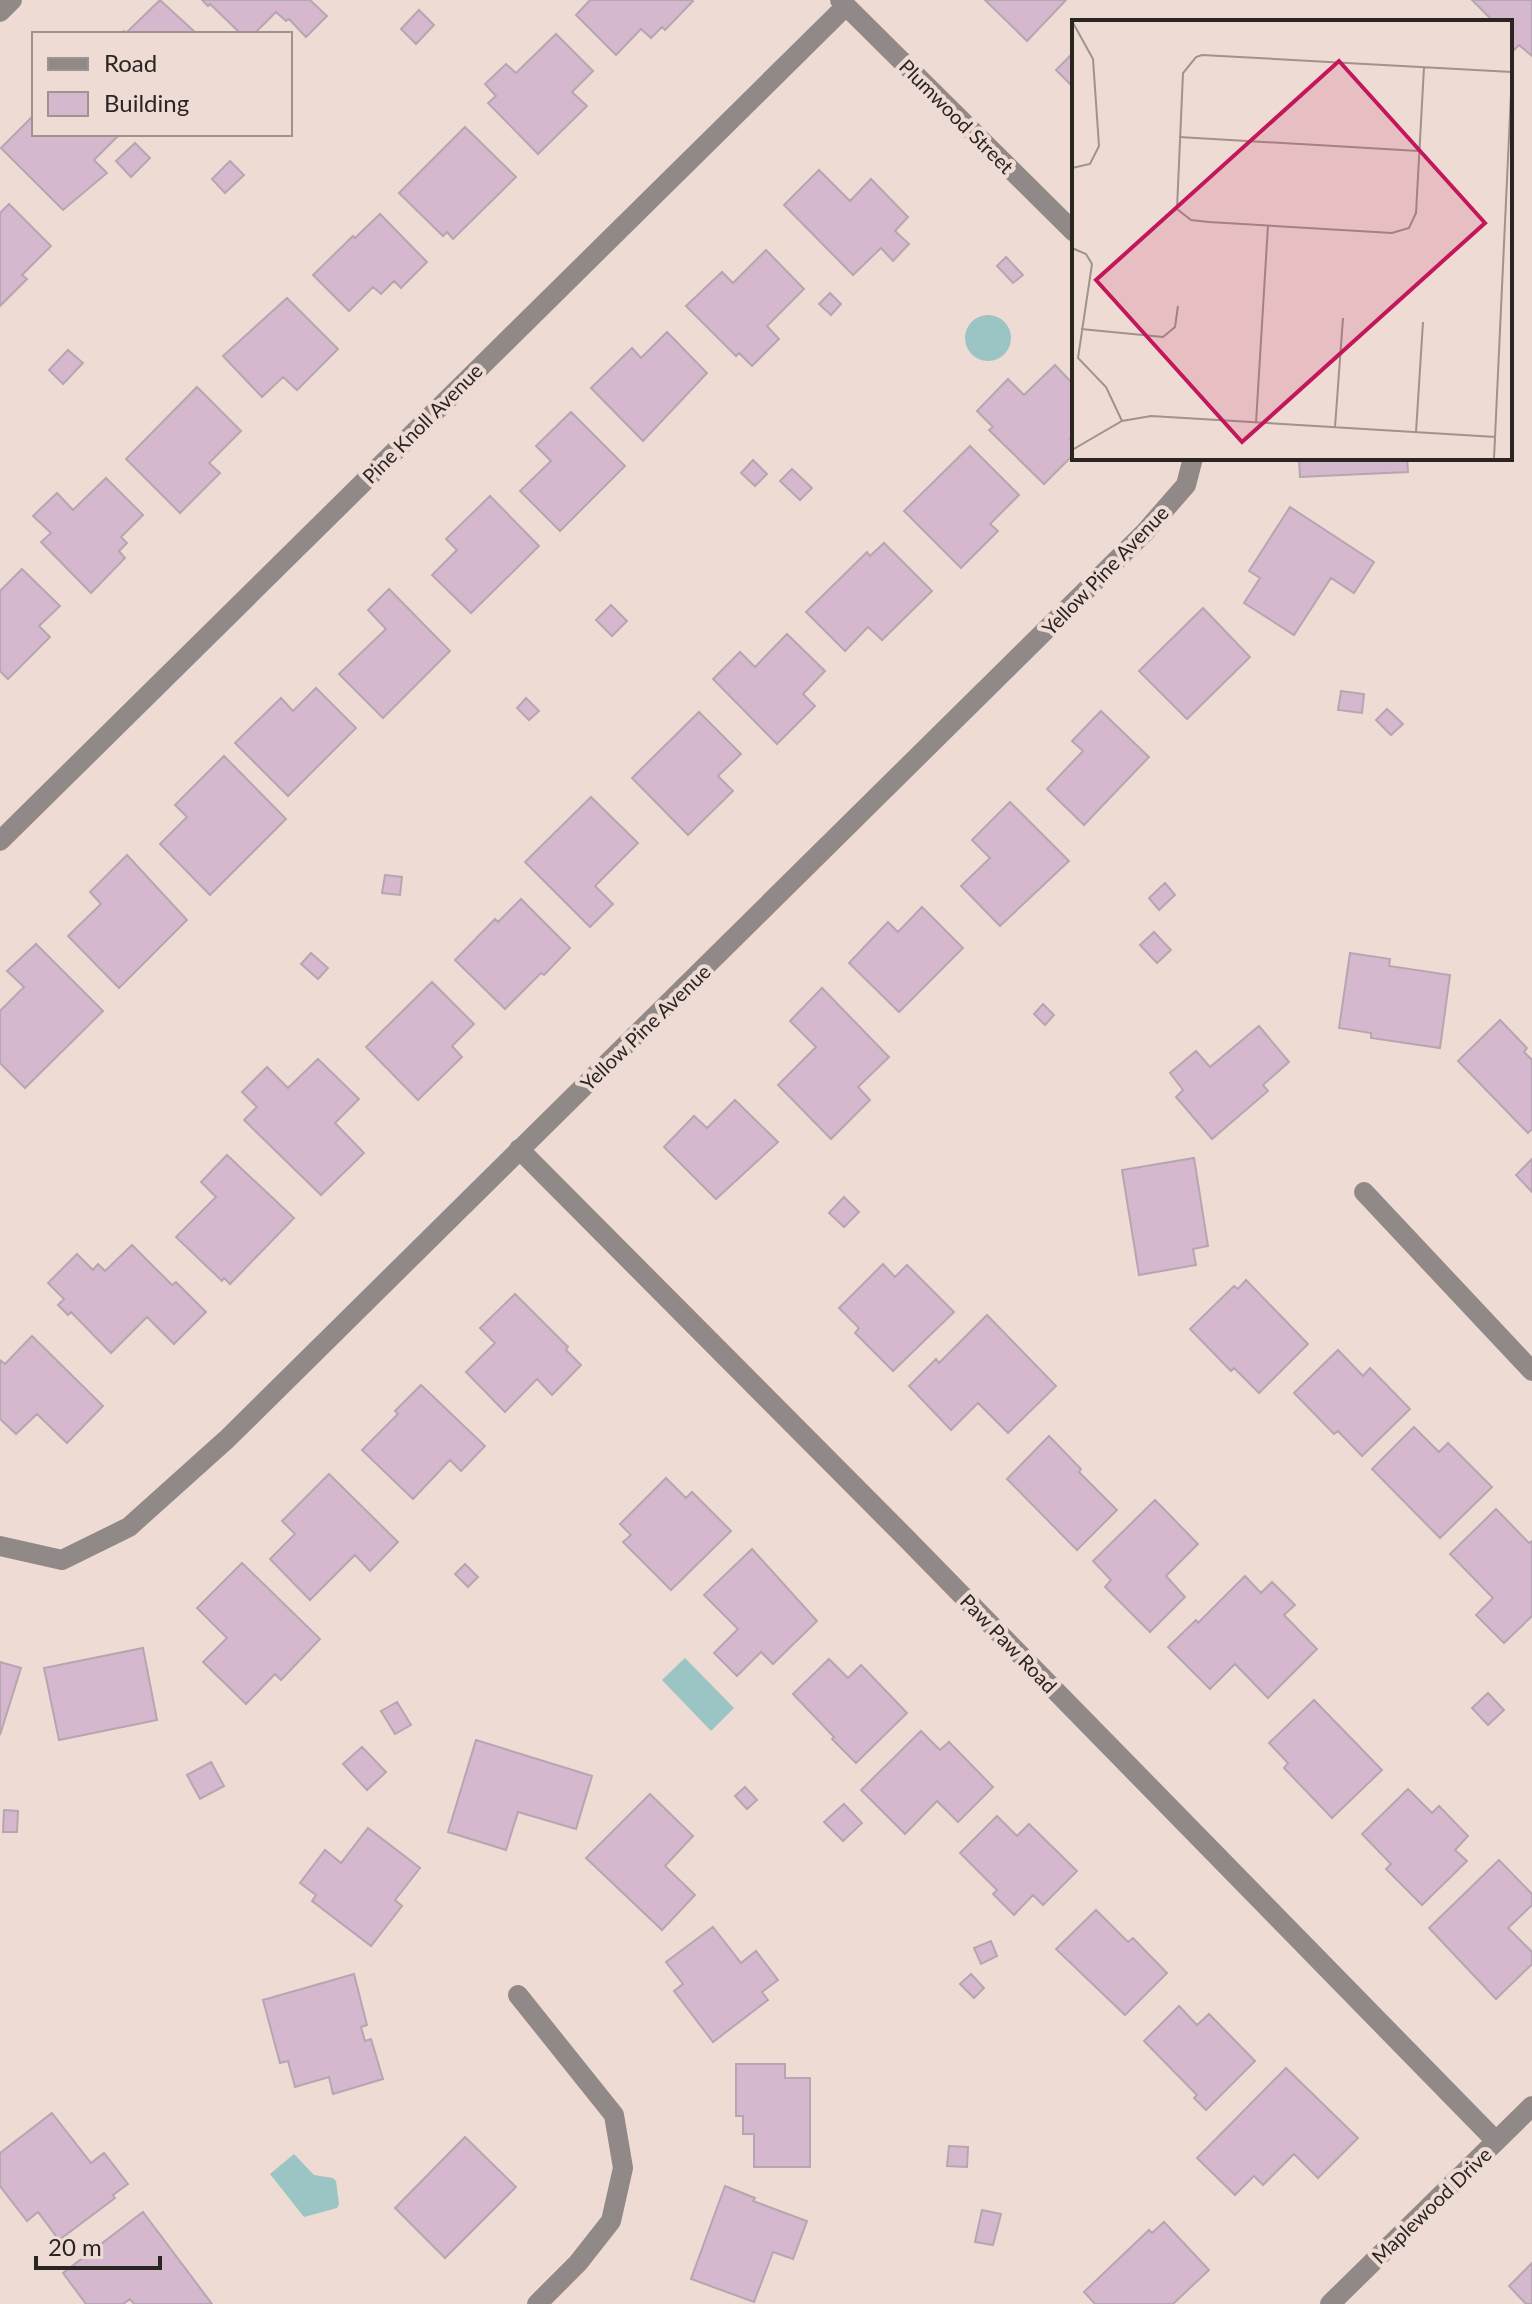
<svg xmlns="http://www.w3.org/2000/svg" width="1532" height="2304" font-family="Lato,sans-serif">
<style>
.water{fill:#9bc4c4}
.building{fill:#d5b8cd;stroke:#b5a6b1;stroke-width:2}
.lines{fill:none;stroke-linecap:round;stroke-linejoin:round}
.minor{stroke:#918987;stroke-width:20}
.labels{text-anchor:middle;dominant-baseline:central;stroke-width:8;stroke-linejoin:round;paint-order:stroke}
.street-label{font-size:20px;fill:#2b2522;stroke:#eedbd3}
.inset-road{fill:none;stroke:#a0928c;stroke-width:2}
.view{fill:#c2185b;fill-opacity:0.15;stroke:#c2185b;stroke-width:4}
.inset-edge{fill:none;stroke:#2b2522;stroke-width:4}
</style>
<rect width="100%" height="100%" fill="#eedbd3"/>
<!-- water -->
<path class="water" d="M965 338a23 23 0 1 1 46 0a23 23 0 1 1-46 0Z
M685 1658 734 1708 711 1731 662 1680Z
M294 2154 314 2175 333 2178 336 2181 339 2204 337 2208 304 2217 270 2174Z"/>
<!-- building -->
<path class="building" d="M160 0 197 34H122L124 31 126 33Z
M202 0H310L327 16 306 37 289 19 286 21 276 12 254 34H241L210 4 208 6Z
M590 0H692L693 1 665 30 662 27 651 38 641 29 616 55 576 15Z
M985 0H1066L1027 41Z
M1472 0H1532V56L1519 45 1510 54V22H1491L1492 20Z
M419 10 434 25 416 44 401 29Z
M556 34 593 71 572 92 587 106 538 154 488 103 496 96 485 84 506 64 516 73Z
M1074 52V88L1056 70Z
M34 115V134H120L94 160 107 173 63 210 1 148Z
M465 127 516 177 453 239 447 232 443 236 399 193Z
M135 143 150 158 131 177 116 161Z
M230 161 244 175 225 193 212 179Z
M819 170 850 201 871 179 908 217 895 231 909 244 893 261 881 248 853 275 784 205Z
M9 204 51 246 22 275 27 279 0 306V213Z
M380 214 427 262 401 288 394 281 381 294 373 287 349 311 313 275 353 236 355 238Z
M766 250 804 289 767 326 779 339 752 366 739 353 736 356 686 306 722 272 733 283Z
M1006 257 1023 275 1013 283 997 266Z
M830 293 841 304 831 315 819 304Z
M287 298 338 349 297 390 283 377 262 397 223 356Z
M667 332 707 373 643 441 591 388 632 348 641 358Z
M68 350 83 363 63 384 49 370Z
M1055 365 1074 385V423L1072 426 1074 436 1070 439 1074 443V454L1044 484 989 430 993 427 977 411 1008 379 1024 395Z
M197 387 241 431 209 463 220 473 180 513 126 459Z
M571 412 625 466 560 531 520 491 551 461 536 446Z
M970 446 1019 495 990 524 998 531 961 568 904 511Z
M1299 458H1407L1408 472 1300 477Z
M753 460 767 474 755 486 741 473Z
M792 469 812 488 800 500 780 481Z
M106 478 143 515 121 537 127 543 119 551 125 558 91 593 41 542 51 533 33 516 57 493 73 510Z
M490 496 539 546 471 613 432 575 457 550 446 539Z
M1290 507 1374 562 1354 593 1331 578 1294 635 1244 603 1260 578 1249 571Z
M884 543 932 591 882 640 868 627 845 651 806 612 867 552 870 556Z
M22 569 60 606 39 626 50 637 8 679 0 671V591Z
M389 589 450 651 383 718 339 674 386 629 368 610Z
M611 605 627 621 612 636 596 620Z
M1203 608 1250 657 1187 719 1139 671Z
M787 634 825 671 803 694 815 706 777 744 713 679 740 652 755 667Z
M316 688 356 728 288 796 235 743 281 698 293 711Z
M1341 691 1364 694 1362 713 1338 710Z
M526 698 539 711 529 720 517 708Z
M1387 709 1403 724 1391 735 1376 720Z
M1101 711 1149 757 1084 825 1047 789 1083 751 1072 741Z
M699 712 741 754 718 776 733 791 688 835 632 778Z
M224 756 286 819 210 895 160 844 187 817 175 805Z
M591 797 638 843 595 886 613 904 590 927 525 862Z
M1010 802 1069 861 1000 926 961 886 990 858 972 840Z
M127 855 187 920 119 988 68 936 101 904 90 892Z
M385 875 402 877 400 895 382 893Z
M1165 883 1175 895 1159 910 1149 898Z
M521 899 570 948 544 975 541 973 505 1009 455 960 495 919 498 922Z
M922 907 963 948 899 1012 849 963 888 922 898 932Z
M1154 932 1171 950 1157 963 1140 945Z
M36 944 103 1011 25 1088 0 1063V1011L24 987 7 971Z
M311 953 328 968 318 979 301 964Z
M1350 953 1390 959 1389 966 1450 975 1440 1048 1371 1038V1033L1339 1028Z
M432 982 474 1024 452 1046 462 1057 418 1100 366 1047Z
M822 988 889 1057 858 1087 870 1100 831 1139 778 1085 816 1047 790 1021Z
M1043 1004 1054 1015 1045 1025 1034 1014Z
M1500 1020 1527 1048 1524 1052 1532 1060V1129L1528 1133 1458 1061Z
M1259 1026 1289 1062 1263 1085 1268 1091 1212 1139 1176 1097 1183 1090 1170 1073 1196 1051 1210 1067Z
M318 1059 359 1099 335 1123 364 1153 321 1195 244 1120 257 1107 242 1092 267 1067 288 1088Z
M735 1100 778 1142 716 1199 664 1147 694 1116 707 1128Z
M227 1155 294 1218 230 1284 224 1278 222 1281 176 1237 216 1197 201 1182Z
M1194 1158 1208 1246 1193 1249 1196 1265 1139 1275 1122 1170Z
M1532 1159V1192L1516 1175Z
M844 1197 859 1212 844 1227 829 1213Z
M132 1245 172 1285 176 1282 206 1312 174 1344 147 1317 111 1353 71 1312 68 1315 58 1305 64 1299 48 1283 77 1254 93 1270 98 1264 105 1271Z
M883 1264 895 1277 907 1265 954 1312 893 1371 855 1333 859 1328 839 1308Z
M1246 1280 1308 1344 1259 1393 1234 1368 1231 1371 1190 1329 1234 1286 1238 1289Z
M515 1294 568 1347 566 1350 581 1365 552 1395 537 1379 505 1412 466 1372 495 1343 480 1328Z
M987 1315 1056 1386 1008 1433 978 1403 951 1430 909 1386 936 1359 939 1363Z
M32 1336 103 1406 67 1443 37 1414 16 1434 0 1419V1360L5 1364Z
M1338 1350 1363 1376 1370 1368 1410 1409 1362 1456 1338 1431 1334 1434 1294 1393Z
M421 1385 485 1446 461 1471 450 1460 413 1499 362 1450 398 1414 395 1411Z
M1414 1427 1439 1452 1448 1443 1492 1487 1440 1538 1372 1469Z
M1049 1436 1081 1469 1079 1472 1117 1510 1077 1550 1007 1479Z
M329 1474 398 1542 370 1571 355 1555 310 1600 270 1559 295 1534 282 1521Z
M666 1478 686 1498 692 1492 731 1531 671 1590 623 1542 631 1535 620 1524Z
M1155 1500 1198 1544 1166 1576 1185 1597 1150 1632 1105 1587 1111 1580 1093 1561Z
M1496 1509 1529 1543 1532 1541V1616L1504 1643 1476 1615 1493 1598 1450 1554Z
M752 1549 817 1621 773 1664 761 1652 737 1676 714 1653 738 1629 704 1595Z
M242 1563 320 1639 281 1680 275 1674 246 1704 203 1662 227 1638 197 1608Z
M465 1564 478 1577 468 1587 455 1574Z
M1245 1576 1261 1593 1272 1582 1295 1605 1284 1615 1317 1649 1268 1698 1235 1664 1210 1689 1168 1647 1196 1620 1198 1623Z
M143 1648 157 1720 59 1740 44 1668Z
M829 1659 848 1678 861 1665 907 1713 856 1763 832 1739 834 1737 793 1694Z
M0 1662 21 1668 0 1735Z
M1488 1693 1504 1710 1488 1725 1472 1708Z
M1314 1700 1382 1770 1332 1818 1284 1768 1288 1763 1269 1743Z
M397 1702 411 1725 395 1734 381 1711Z
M921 1731 940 1750 949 1742 993 1787 958 1822 937 1801 905 1834 861 1790Z
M476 1740 592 1776 576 1829 518 1812 506 1850 448 1832Z
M362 1747 386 1772 367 1790 343 1764Z
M211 1762 224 1786 200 1799 187 1775Z
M745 1787 757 1800 747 1809 735 1796Z
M1408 1789 1432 1813 1439 1806 1468 1836 1455 1850 1467 1861 1422 1905 1386 1869 1391 1864 1362 1834Z
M650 1794 693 1836 665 1866 695 1895 662 1930 586 1858Z
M844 1804 862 1823 843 1841 824 1822Z
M4 1810 18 1811 17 1832H3Z
M997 1816 1017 1836 1029 1824 1077 1871 1043 1905 1033 1895 1014 1915 993 1894 997 1890 960 1853Z
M368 1828 420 1868 395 1900 402 1906 371 1946 312 1901 316 1895 300 1883 325 1850 341 1863Z
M1499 1860 1532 1894V1905L1508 1928 1532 1952V1964L1496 1999 1429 1928Z
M1096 1910 1128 1942 1133 1938 1167 1973 1125 2015 1056 1949Z
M713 1927 741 1963 756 1951 778 1980 762 1992 768 2000 713 2042 674 1991 683 1984 666 1962Z
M991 1941 997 1956 981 1964 974 1948Z
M354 1974 367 2025 361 2027 365 2041 371 2039 383 2079 333 2094 329 2077 295 2087 288 2061 280 2063 263 2000Z
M971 1974 984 1988 974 1998 960 1984Z
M1179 2006 1197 2025 1209 2014 1255 2061 1206 2110 1194 2098 1197 2095 1144 2041Z
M736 2064H785V2078H810V2167H754V2134H743V2116H736Z
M1286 2068 1358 2138 1318 2178 1294 2154 1263 2185 1254 2176 1235 2195 1197 2158Z
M52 2113 91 2163 104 2153 128 2184 113 2195 115 2198 59 2240 38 2212 27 2221 0 2186V2153Z
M465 2137 516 2187 445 2258 395 2208Z
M949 2146 968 2147 967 2167 947 2166Z
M725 2186 755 2198 753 2201 807 2221 793 2259 773 2252 754 2302 691 2279Z
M982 2210 1001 2214 993 2245 975 2242Z
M143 2212 212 2304H134L130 2299 123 2304H86L63 2273Z
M1164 2222 1209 2270 1173 2304H1095L1084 2292 1149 2230 1152 2233Z
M1532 2263V2304H1526L1509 2286Z"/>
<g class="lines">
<!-- minor -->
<path class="minor" d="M840 0 1074 232
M0 12 12 0
M0 841 846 6
M519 1149 906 1538 1496 2141
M1364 1192 1532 1371
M0 1546 62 1560 129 1527 227 1439 1145 532 1186 485 1193 458
M518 1995 614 2115 623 2168 611 2221 578 2263 537 2304
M1330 2304 1532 2106"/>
</g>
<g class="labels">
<!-- street labels -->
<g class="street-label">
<text transform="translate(957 116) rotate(45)">Plumwood Street</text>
<text transform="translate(422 423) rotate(-45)">Pine Knoll Avenue</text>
<text transform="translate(1105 570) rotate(-46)">Yellow Pine Avenue</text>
<text transform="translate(645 1027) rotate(-44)">Yellow Pine Avenue</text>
<text transform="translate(1009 1643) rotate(46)">Paw Paw Road</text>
<text transform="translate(1431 2205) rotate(-44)">Maplewood Drive</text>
</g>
</g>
<!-- overview -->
<g transform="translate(1072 20)">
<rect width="440" height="440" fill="#eedbd3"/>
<path class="inset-road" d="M0 1 21 39 27 126 18 144 0 148M352 47 344 193 337 208 320 213 137 202 119 200 105 189 111 53 124 37 130 35 293 44 440 52M107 117 347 131M0 228 14 234 20 244 6 338 34 367 50 401M9 309 91 317 103 307 106 286M184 403 196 205M263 407 271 298M344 412 351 302M0 430 50 401 79 396 424 417M422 439 440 52"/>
<path class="view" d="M267 41 413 203 170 422 24 260Z"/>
<rect width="440" height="440" class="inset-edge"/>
</g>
<!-- legend -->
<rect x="32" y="32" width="260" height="104" fill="#eedbd3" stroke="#a0928c" stroke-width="2"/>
<rect x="48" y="58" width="40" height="12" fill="#918987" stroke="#a0928c" stroke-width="2"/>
<text x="104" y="72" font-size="24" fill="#2b2522">Road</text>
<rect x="48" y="92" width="40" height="24" fill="#d5b8cd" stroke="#a0928c" stroke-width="2"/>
<text x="104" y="112" font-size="24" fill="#2b2522">Building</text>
<!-- scale -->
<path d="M36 2256v12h124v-12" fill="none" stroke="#2b2522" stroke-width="4"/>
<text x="48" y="2256" font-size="24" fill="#2b2522" stroke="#eedbd3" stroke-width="6" paint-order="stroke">20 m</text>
</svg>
